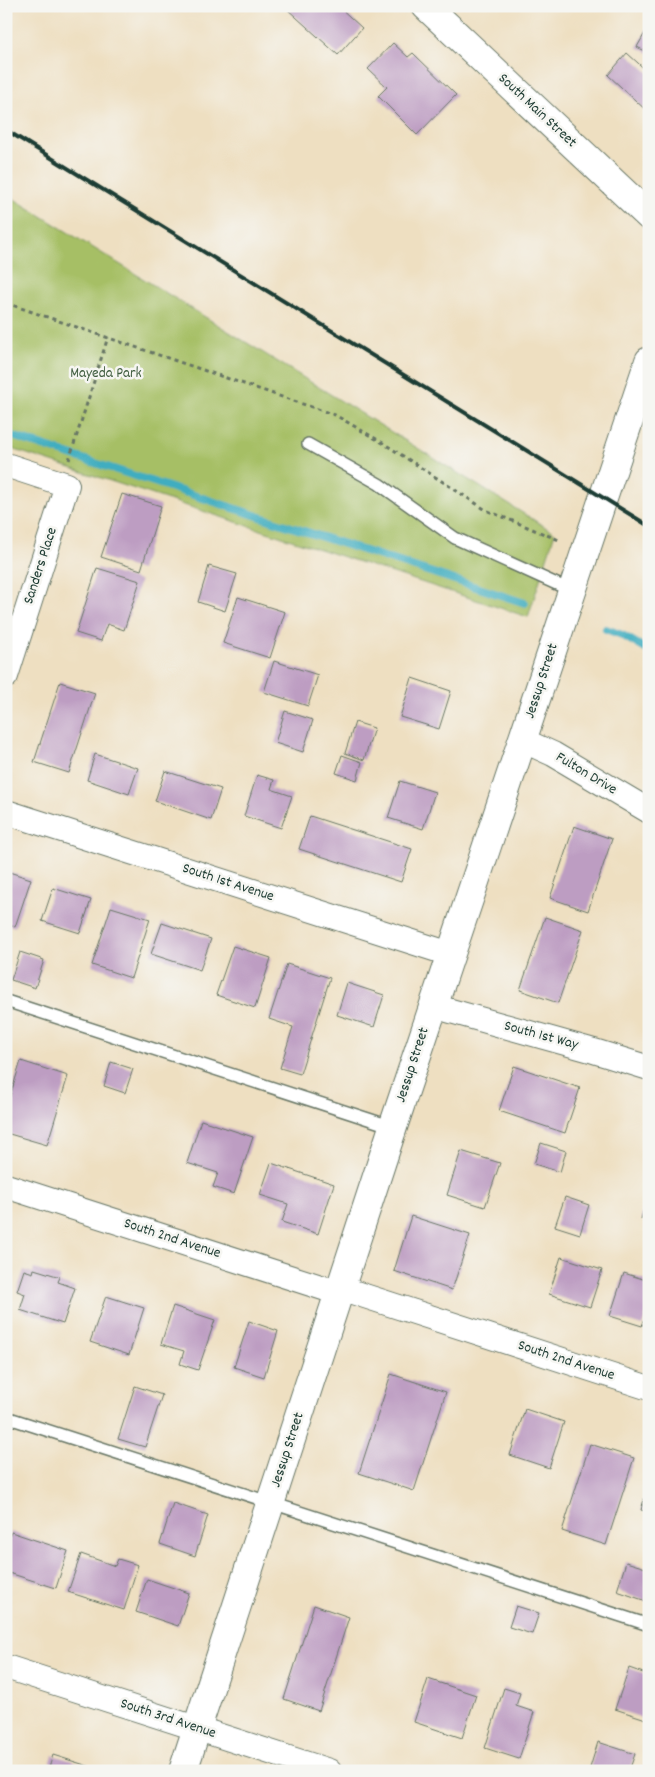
<svg xmlns="http://www.w3.org/2000/svg" width="655" height="1777" font-family="Dekko,sans-serif">
<style>
.green{fill:#a6bf65;stroke:#627e4c}
.lines{fill:none;stroke-linecap:round;stroke-linejoin:round}
.stream{stroke:#41adc0;stroke-width:8}
.building{fill:#bd9dc2}
.service-casing{stroke:#677665;stroke-width:14}
.minor-casing{stroke:#677665;stroke-width:26}
.tertiary-casing{stroke:#677665;stroke-width:30}
.path{stroke:#677665;stroke-width:3;stroke-dasharray:4 4;stroke-linecap:butt}
.service{stroke:#fff;stroke-width:11}
.minor{stroke:#fff;stroke-width:24}
.tertiary{stroke:#fff;stroke-width:28}
.rail{stroke:#1f3d34;stroke-width:4}
.labels{text-anchor:middle;dominant-baseline:central;stroke-width:5;stroke-linejoin:round;paint-order:stroke}
.street-label{font-size:15px;fill:#1f3d34;stroke:#f6f6f2}
.park-label{font-size:15px;fill:#415e40;stroke:#f6f6f2}
</style>
<rect width="100%" height="100%" fill="#f6f6f2"/>
<filter id="ink" filterUnits="userSpaceOnUse"><feTurbulence type="fractalNoise" baseFrequency=".02" numOctaves="2"/><feDisplacementMap in="SourceGraphic" scale="10" xChannelSelector="R" yChannelSelector="G"/><feConvolveMatrix kernelMatrix="1 2 1 2 8 2 1 2 1" color-interpolation-filters="sRGB"/></filter>
<filter id="wash" filterUnits="userSpaceOnUse"><feTurbulence type="fractalNoise" baseFrequency=".0096" numOctaves="4" result="noise"/><feDisplacementMap in="SourceGraphic" scale="20" xChannelSelector="R" yChannelSelector="G"/><feGaussianBlur stdDeviation="1.12" result="paint"/><feColorMatrix in="noise" values="0 0 0 0 0 0 0 0 0 0 0 0 0 0 0 0 0 1.4 0 .05"/><feComposite in="paint" operator="in"/></filter>
<g filter="url(#wash)">
<rect width="100%" height="100%" fill="#eedfc1"/>
<!-- green -->
<path class="green" d="M6 194 555 533 528 617 6 447Z"/>
<g class="lines">
<!-- stream -->
<path class="stream" d="M6 434 525 603
M606 629 622 635 649 651"/>
</g>
<g id="blocks">
<!-- building -->
<path class="building" d="M288 6H338L362 28 338 55 286 8Z
M649 26V53L637 47Z
M393 43 408 57 413 53 456 95 417 135 378 96 387 87 368 69Z
M627 53 649 73V113L608 75Z
M122 494 161 506 141 570 101 557Z
M209 566 237 574 225 611 198 602Z
M97 568 140 581 124 630 107 624 101 641 76 633Z
M238 597 285 612 270 658 223 643Z
M274 661 318 675 308 706 264 692Z
M412 678 451 691 439 729 400 717Z
M60 682 95 693 69 773 34 762Z
M285 711 313 720 303 752 275 743Z
M355 722 374 728 364 760 345 753Z
M95 754 138 768 129 794 87 780Z
M342 755 362 762 357 780 336 773Z
M165 771 221 789 211 820 155 801Z
M257 775 274 780 271 789 292 796 281 828 244 816Z
M400 781 435 792 423 829 388 818Z
M310 816 412 849 401 882 299 849Z
M574 826 612 839 588 911 550 898Z
M6 871 31 879 15 927 6 924Z
M53 888 91 900 80 933 42 921Z
M111 907 150 919 131 978 92 965Z
M545 917 583 930 558 1003 520 990Z
M162 923 211 939 200 970 151 954Z
M233 946 271 958 255 1008 216 995Z
M20 952 44 960 35 988 11 980Z
M287 964 330 978 300 1074 280 1068 293 1027 269 1019Z
M347 983 384 995 374 1027 337 1015Z
M21 1061 68 1076 47 1145 6 1133V1109Z
M111 1062 133 1069 125 1093 104 1086Z
M514 1066 580 1088 565 1133 499 1111Z
M201 1120 253 1137 234 1194 213 1187 218 1173 187 1163Z
M541 1143 566 1151 560 1172 534 1164Z
M461 1151 500 1163 485 1207 447 1195Z
M271 1163 334 1184 318 1234 282 1222 288 1204 260 1195Z
M648 1196H649V1221L641 1219Z
M565 1197 589 1205 580 1234 555 1226Z
M411 1216 470 1235 452 1290 394 1271Z
M561 1257 602 1270 590 1307 549 1294Z
M34 1269 60 1277 58 1282 75 1288 63 1324 20 1310 25 1294 17 1291 24 1270 33 1273Z
M624 1273 649 1281V1307L642 1326 610 1316Z
M106 1296 144 1308 129 1355 90 1342Z
M173 1306 215 1320 198 1370 180 1364 184 1351 161 1344Z
M249 1321 278 1331 264 1377 234 1367Z
M391 1374 446 1392 414 1491 359 1473Z
M135 1386 162 1395 145 1447 118 1439Z
M525 1409 564 1422 549 1468 510 1455Z
M590 1444 634 1458 606 1545 562 1531Z
M648 1486H649V1512L641 1510Z
M173 1503 208 1515 195 1556 160 1544Z
M11 1532 68 1551 56 1588 6 1572V1547Z
M81 1554 115 1566 118 1559 138 1565 124 1610 68 1592Z
M626 1562 649 1569V1602L617 1591Z
M147 1579 189 1593 178 1626 136 1612Z
M314 1605 349 1617 319 1711 284 1699Z
M516 1606 539 1613 532 1634 509 1627Z
M629 1668 649 1675V1720L615 1709Z
M428 1679 476 1695 462 1738 414 1722Z
M504 1688 520 1693 516 1706 534 1712 519 1759 485 1748Z
M598 1742 635 1754 629 1771H589Z
M53 1755 101 1770V1771H48Z"/>
</g>
</g>
<g filter="url(#ink)">
<use href="#blocks" fill-opacity="0" stroke="#677665" stroke-width="1"/>
<g class="lines">
<!-- service casing -->
<g class="service-casing">
<path id="service" d="M308 444 379 484 455 538 572 591
M6 1001 393 1127
M6 1417 649 1625"/>
</g>
<!-- minor casing -->
<g class="minor-casing">
<path id="minor" d="M6 465 67 485 6 676
M522 740 553 754 649 811
M6 812 450 954
M433 1006 594 1051 649 1068
M6 1186 339 1293
M340 1288 649 1388
M6 1667 329 1771"/>
</g>
<!-- tertiary casing -->
<g class="tertiary-casing">
<path id="tertiary" d="M426 6 649 216
M183 1771 393 1127 649 361"/>
</g>
<!-- path -->
<path class="path" d="M6 303 335 415 383 443 486 510 559 540
M69 460 108 337"/>
<!-- service -->
<use href="#service" class="service"/>
<!-- minor -->
<use href="#minor" class="minor"/>
<!-- tertiary -->
<use href="#tertiary" class="tertiary"/>
<!-- rail -->
<path class="rail" d="M6 130 649 526"/>
</g>
</g>
<g class="labels">
<!-- street labels -->
<g class="street-label">
<text transform="translate(537 111) rotate(43)">South Main Street</text>
<text transform="translate(41 566) rotate(-72)">Sanders Place</text>
<text transform="translate(542 681) rotate(-72)">Jessup Street</text>
<text transform="translate(586 774) rotate(31)">Fulton Drive</text>
<text transform="translate(228 883) rotate(18)">South 1st Avenue</text>
<text transform="translate(541 1036) rotate(15)">South 1st Way</text>
<text transform="translate(413 1065) rotate(-72)">Jessup Street</text>
<text transform="translate(172 1239) rotate(18)">South 2nd Avenue</text>
<text transform="translate(566 1361) rotate(18)">South 2nd Avenue</text>
<text transform="translate(288 1450) rotate(-72)">Jessup Street</text>
<text transform="translate(168 1719) rotate(18)">South 3rd Avenue</text>
</g>
<!-- park labels -->
<g class="park-label">
<text x="106" y="374">Mayeda Park</text>
</g>
</g>
<!-- margin -->
<rect width="655" height="1777" fill="none" stroke="#f6f6f2" stroke-width="25"/>
</svg>
